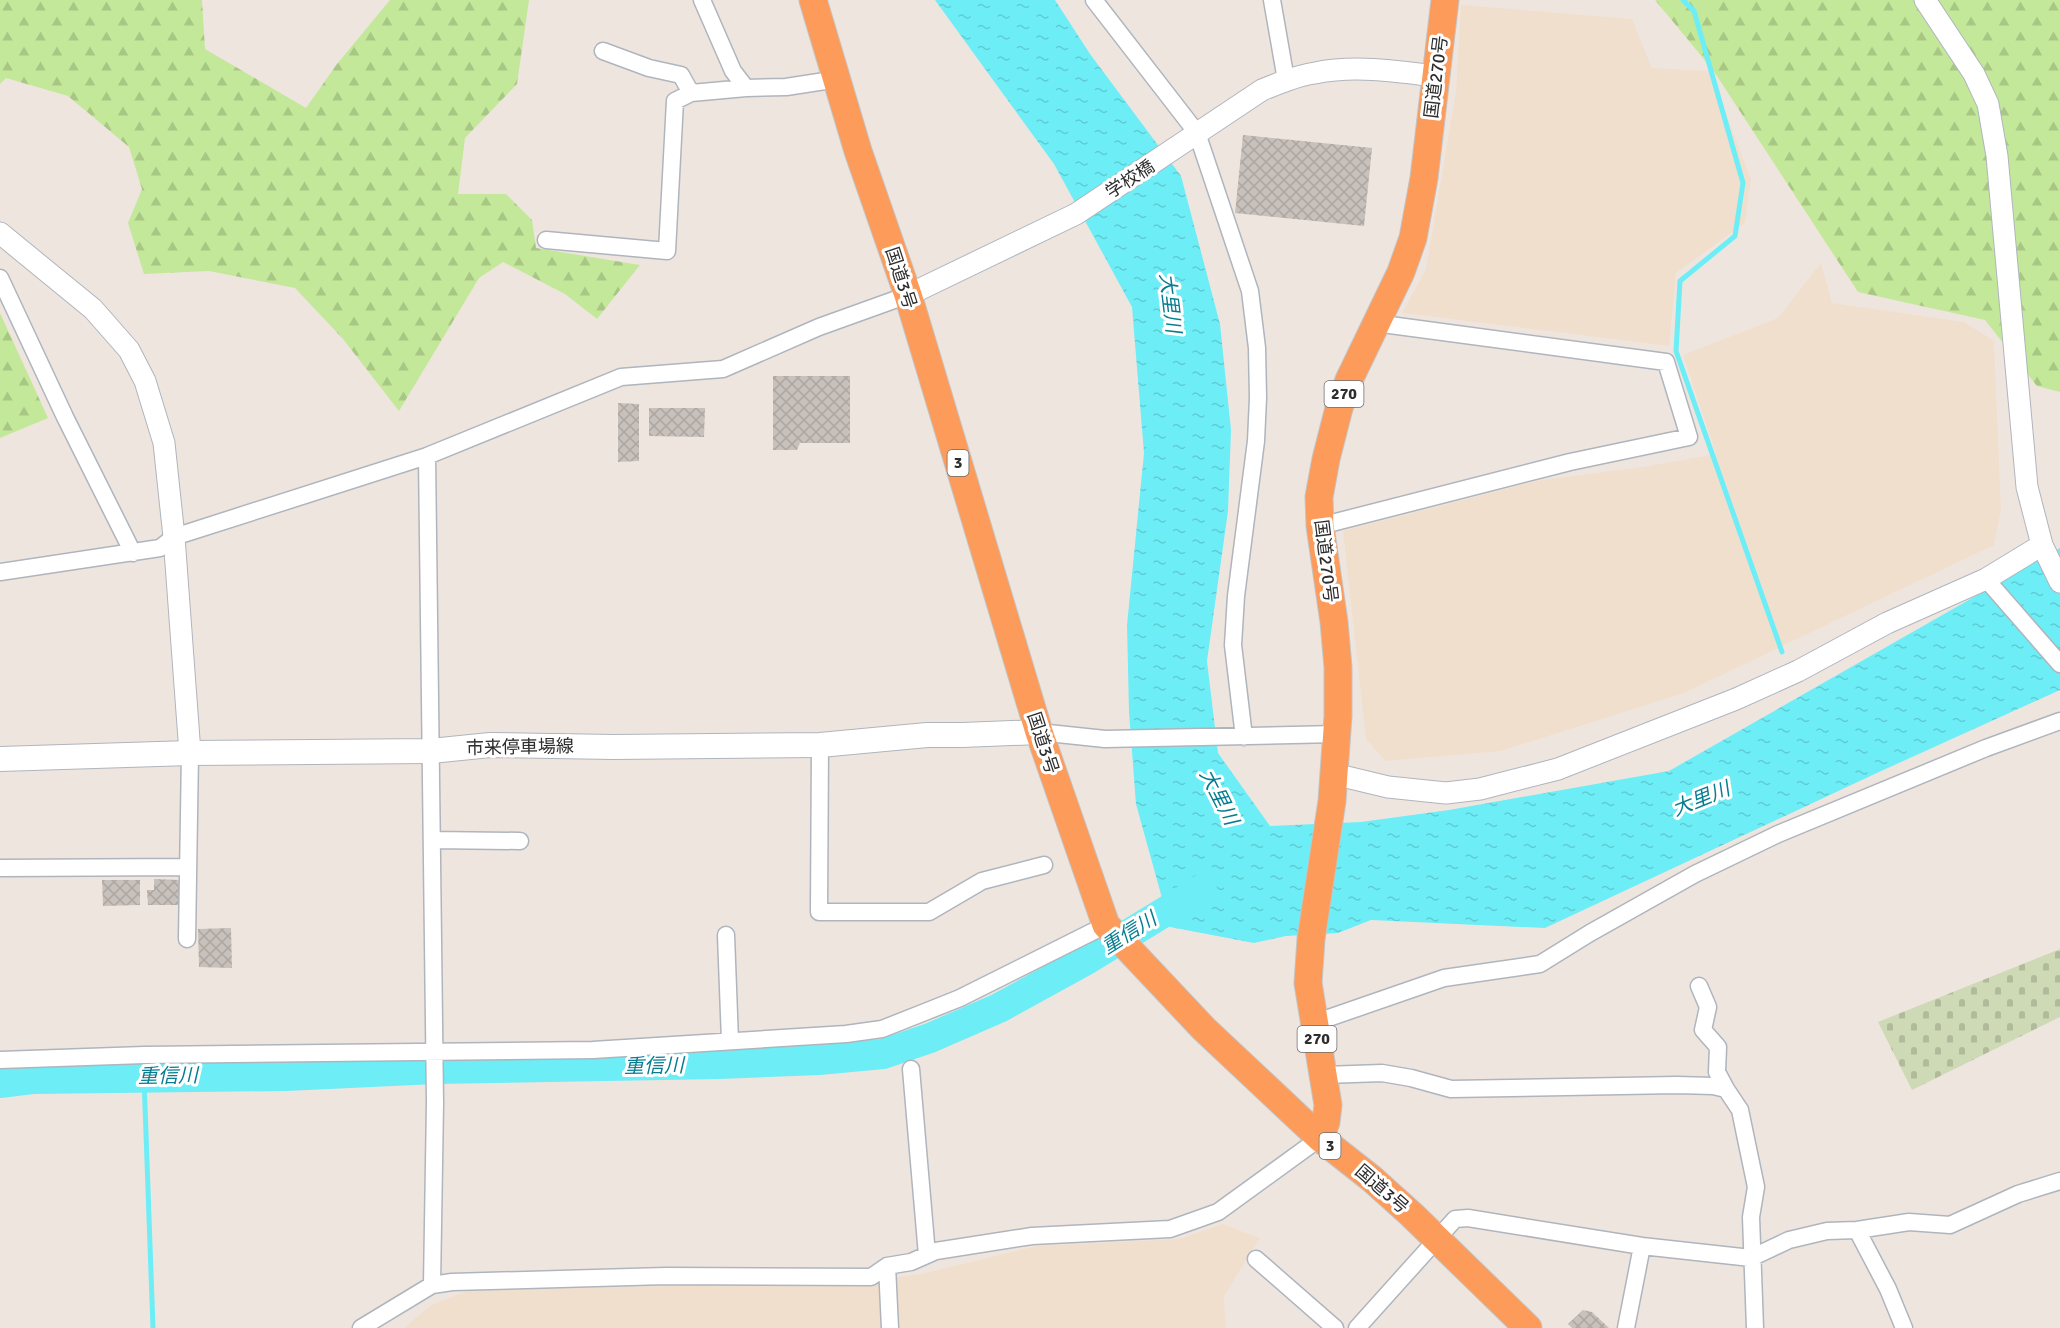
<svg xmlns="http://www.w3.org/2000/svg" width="2060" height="1328" font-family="Signika,'Noto Sans JP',sans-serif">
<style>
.education{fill:#f1dfce}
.forest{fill:url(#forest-firs)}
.cemetery{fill:url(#cemetery-stones)}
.water{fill:url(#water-ripples)}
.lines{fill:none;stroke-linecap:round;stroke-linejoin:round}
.stream{stroke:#6dedf6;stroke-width:5}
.river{stroke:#6dedf6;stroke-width:30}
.building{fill:url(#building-cross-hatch)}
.minor-casing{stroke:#afb5bd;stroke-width:19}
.tertiary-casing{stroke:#afb5bd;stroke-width:23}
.secondary-casing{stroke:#afb5bd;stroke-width:26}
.trunk-casing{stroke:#c4c4c4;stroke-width:29}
.minor{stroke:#fff;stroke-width:16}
.tertiary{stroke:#fff;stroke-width:21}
.secondary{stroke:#fff;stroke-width:24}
.trunk{stroke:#fc9b5a;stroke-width:27}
.labels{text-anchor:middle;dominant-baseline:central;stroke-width:6;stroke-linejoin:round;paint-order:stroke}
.shield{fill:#fff;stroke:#6c6c6c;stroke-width:1.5}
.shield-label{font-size:16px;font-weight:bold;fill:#2d2d2d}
.street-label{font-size:18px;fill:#2d2d2d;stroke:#fff}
.water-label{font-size:20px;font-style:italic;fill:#077d92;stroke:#fff}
</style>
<defs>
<pattern id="forest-firs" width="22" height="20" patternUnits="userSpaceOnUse" patternTransform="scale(1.5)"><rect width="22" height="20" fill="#c3e899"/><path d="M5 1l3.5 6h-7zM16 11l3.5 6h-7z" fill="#a8c784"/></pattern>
<pattern id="cemetery-stones" width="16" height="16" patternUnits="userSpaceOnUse" patternTransform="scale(1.5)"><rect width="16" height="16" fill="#cedab5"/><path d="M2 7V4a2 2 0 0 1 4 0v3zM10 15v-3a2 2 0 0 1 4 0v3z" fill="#b1bb9c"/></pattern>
<pattern id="water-ripples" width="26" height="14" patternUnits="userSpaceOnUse" patternTransform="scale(1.5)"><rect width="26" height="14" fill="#6dedf6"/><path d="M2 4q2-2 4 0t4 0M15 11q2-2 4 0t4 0" fill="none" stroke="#5fccd3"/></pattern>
<pattern id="building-cross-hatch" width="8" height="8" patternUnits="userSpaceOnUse" patternTransform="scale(1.5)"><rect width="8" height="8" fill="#c8c0ba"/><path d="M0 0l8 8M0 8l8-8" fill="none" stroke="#aca5a0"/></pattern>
</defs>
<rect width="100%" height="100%" fill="#efe5df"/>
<!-- education -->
<path class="education" d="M1461 5 1632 19 1652 68 1709 71 1751 179 1745 223 1676 273 1669 346 1402 313 1426 269 1456 92Z
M1821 263 1832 303 1964 322 1994 341 2001 510 1994 545 1684 693 1501 751 1385 761 1366 739 1343 531 1541 480 1643 467 1716 454 1683 355 1778 318Z
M1222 1224 1260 1238 1224 1296 1226 1328H404L431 1305 467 1291 868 1281 921 1274 1037 1246 1180 1239Z"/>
<!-- forest -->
<path class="forest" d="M0 0H202L205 49 306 108 337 64 390 0H529L517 84 465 138 458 194H506L532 220 536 248 640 265 597 319 565 294 503 262 479 278 399 411 343 339 295 288 209 271 144 274 128 223 142 189 129 147 68 96 6 78 0 84Z
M1655 0H2060V392L2037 386 1985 320 1858 292 1713 70Z
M0 313 48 418 0 438Z"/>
<!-- cemetery -->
<path class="cemetery" d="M2060 949V1017L1912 1090 1878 1022Z"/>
<!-- water -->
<path class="water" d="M935 0H1055L1090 54 1181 176 1220 324 1231 430 1228 511 1207 661 1218 753 1270 826 1361 822 1449 810 1669 771 2060 548V690L1879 772 1545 928 1371 920 1338 933 1286 936 1254 943 1170 927 1136 804 1129 712 1127 625 1144 453 1132 307 1054 164Z"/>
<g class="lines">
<!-- stream -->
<path class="stream" d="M1683 0 1694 11 1743 183 1735 236 1680 281 1676 351 1782 652
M144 1078 153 1328"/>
<!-- river -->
<path class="river" d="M0 1083 32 1079 286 1076 435 1069 719 1064 819 1060 883 1054 930 1038 999 1008 1088 959 1202 889"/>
</g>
<!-- building -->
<path class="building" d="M1243 135 1372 148 1364 226 1235 213Z
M773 376H850V443H800L797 450H773Z
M618 403 639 404V461L618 462Z
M649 408H705L704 437 649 436Z
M154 879 179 880 180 905H148L147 890H154Z
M102 880H140V905L103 906Z
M231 928 232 968 199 967 198 929Z
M1583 1310 1592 1312 1609 1328H1572L1568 1324Z"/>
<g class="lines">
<!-- minor casing -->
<g class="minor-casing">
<path id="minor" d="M702 0 733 71 746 88 786 87 838 79
M1094 0 1197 133 1250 291 1257 348 1258 398 1256 441 1236 596 1233 645 1244 737
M1272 0 1286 80
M603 51 649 68 681 75 691 93
M546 240 667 251 675 101 691 93 746 88
M0 278 65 417 133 553
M427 456 435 1103 432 1285
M1320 526 1570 462 1689 437 1666 362 1375 323
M0 572 160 548 174 537 427 456 621 377 723 369 819 327 908 295
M1986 579 2060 664
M1039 732 1105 739 1337 734
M820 745 819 912H929L982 881 1044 865
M432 840 520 841
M0 868 188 867
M726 935 730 1041
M187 939 190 753
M1699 986 1708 1007 1703 1030 1718 1047 1717 1072 1726 1089
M1314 1023 1444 978 1540 964 1590 933 1695 874 1778 834 1986 748 2060 721
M0 1060 144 1055 593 1050 846 1034 882 1029 925 1012 960 998 1106 925
M911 1069 927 1255
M1324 1075 1382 1073 1411 1078 1451 1089 1677 1085 1713 1086 1726 1089 1740 1110 1756 1187 1751 1217 1755 1328
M1857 1230 1888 1289 1904 1328
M1256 1259 1335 1328
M887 1266 890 1328
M361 1328 432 1285 452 1282 666 1276 871 1277 887 1266 911 1262 936 1251 1032 1236 1170 1229 1218 1212 1320 1138
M1357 1328 1455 1219 1468 1218 1642 1246 1751 1258 1789 1240 1827 1231 1857 1230 1909 1222 1950 1225 2018 1194 2060 1181
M1626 1328 1642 1246"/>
</g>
<!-- tertiary casing -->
<g class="tertiary-casing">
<path id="tertiary" d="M1925 0 1974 74 1988 104 1997 156 2027 487 2042 545 2060 582
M0 233 93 309 129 350 145 381 164 443 174 537 190 753
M908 295 1076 214 1262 90C1279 83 1296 76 1315 73 1354 65 1396 71 1435 76
M1334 774 1388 787 1446 793 1480 789 1558 769 1736 699 1798 671 1887 623 1986 579 2042 545"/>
</g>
<!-- secondary casing -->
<g class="secondary-casing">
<path id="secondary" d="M0 759 190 753 431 751 490 745 614 747 820 745 927 735H962L1039 732"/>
</g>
<!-- trunk casing -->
<g class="trunk-casing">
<path id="trunk" d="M813 0 858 151 908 295 1039 732 1106 925 1204 1029 1320 1138 1372 1179 1412 1215 1528 1328
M1320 1138 1326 1122 1328 1105 1308 983 1311 939 1332 801 1338 716V667L1334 622 1320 526 1319 497 1326 459 1339 408 1349 380 1401 272 1413 238 1424 178 1445 0"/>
</g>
<!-- minor -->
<use href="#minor" class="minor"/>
<!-- tertiary -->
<use href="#tertiary" class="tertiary"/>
<!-- secondary -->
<use href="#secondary" class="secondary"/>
<!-- trunk -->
<use href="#trunk" class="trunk"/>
</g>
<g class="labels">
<!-- shield labels -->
<g class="shield">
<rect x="1324.5" y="381" width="39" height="26" rx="4.5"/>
<rect x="947.5" y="450" width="21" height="26" rx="4.5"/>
<rect x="1297.5" y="1026" width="39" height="26" rx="4.5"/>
<rect x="1319.5" y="1133" width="21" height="26" rx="4.5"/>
</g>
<g class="shield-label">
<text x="1344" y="394">270</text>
<text x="958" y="463">3</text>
<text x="1317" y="1039">270</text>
<text x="1330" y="1146">3</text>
</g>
<!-- street labels -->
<g class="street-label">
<text transform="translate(1436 77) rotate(-83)">国道270号</text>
<text transform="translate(1130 179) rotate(-33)">学校橋</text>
<text transform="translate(901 278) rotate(72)">国道3号</text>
<text transform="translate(1326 561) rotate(83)">国道270号</text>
<text transform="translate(1043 743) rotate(72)">国道3号</text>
<text transform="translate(520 747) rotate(-1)">市来停車場線</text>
<text transform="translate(1382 1189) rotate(41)">国道3号</text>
</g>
<!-- water labels -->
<g class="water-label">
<text transform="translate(1170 303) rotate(83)">大里川</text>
<text transform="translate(1219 797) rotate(63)">大里川</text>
<text transform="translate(1701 799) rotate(-22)">大里川</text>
<text transform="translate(1129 933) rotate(-32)">重信川</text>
<text transform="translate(654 1066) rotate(-1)">重信川</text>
<text transform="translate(168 1076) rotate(-1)">重信川</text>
</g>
</g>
</svg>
